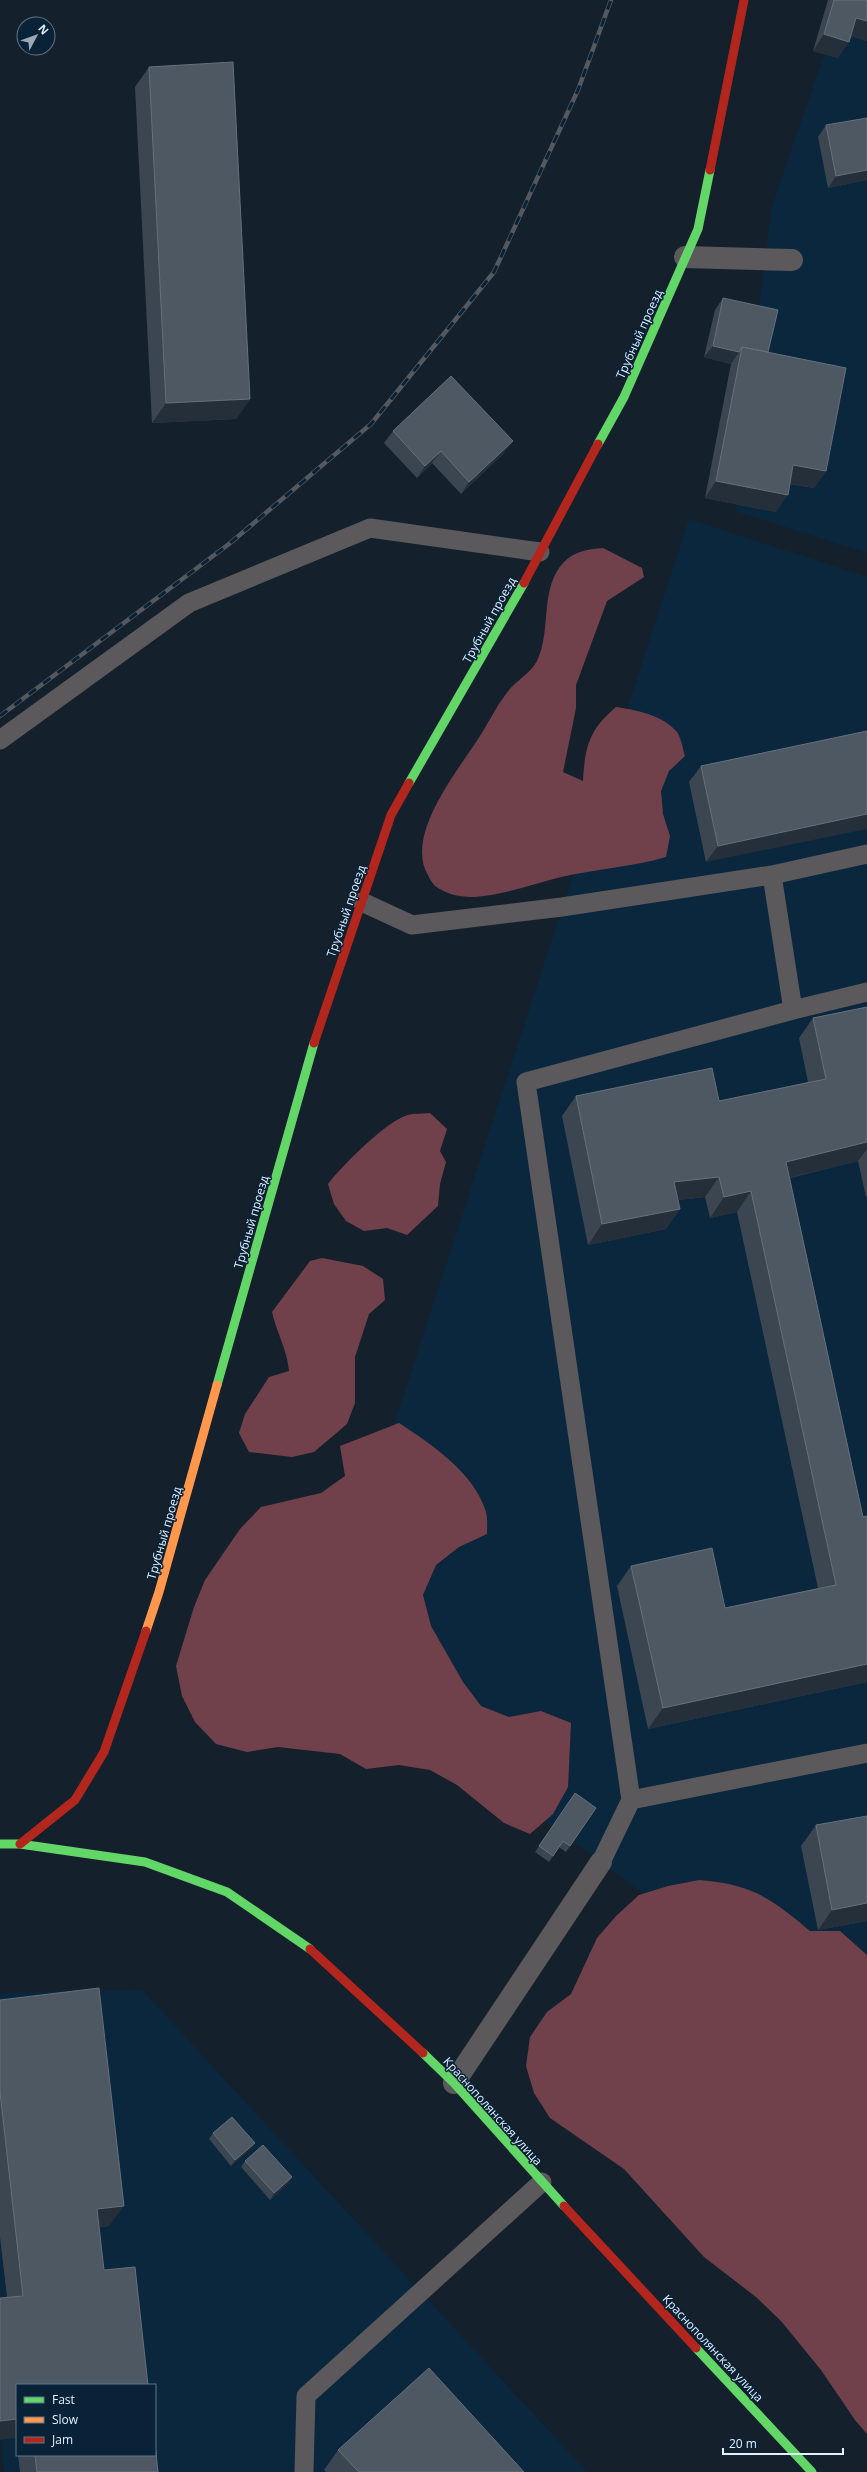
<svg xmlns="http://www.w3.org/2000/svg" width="867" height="2472" font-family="'Open Sans',sans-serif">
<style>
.built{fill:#0a273e;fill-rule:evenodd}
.forest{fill:#70414b}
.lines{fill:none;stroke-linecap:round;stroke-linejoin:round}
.lane{stroke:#5b595b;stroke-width:19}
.street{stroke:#5b595b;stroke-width:22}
.fast{stroke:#63d668;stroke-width:9}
.slow{stroke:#ff974d;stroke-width:9}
.jam{stroke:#b3261e;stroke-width:9}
.rail-casing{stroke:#54585f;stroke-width:4.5}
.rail{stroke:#0a2237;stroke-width:3;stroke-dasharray:9;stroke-linecap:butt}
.wall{fill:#3c4650}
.shaded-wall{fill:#242f3a}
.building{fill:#4d5863;stroke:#65707b}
.labels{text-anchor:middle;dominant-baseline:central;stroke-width:3;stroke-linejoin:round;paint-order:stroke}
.street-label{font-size:12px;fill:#e2f0ff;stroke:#0a2237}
</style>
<rect width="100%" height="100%" fill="#14212c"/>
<!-- built -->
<path class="built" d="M843 0H867V553L735 511 771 209Z
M689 519 867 577V2054L318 1658Z
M142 1990 587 2472H4L0 2426V1993ZM17 2385H155V2455H17Z"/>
<!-- forest -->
<path class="forest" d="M603 548 642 568 644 577 607 601 576 685V708L563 772 583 781C585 746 589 730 616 707 636 710 663 715 677 732 681 737 683 750 685 756L669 771 661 791 663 814 670 836 666 857C632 867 596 869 561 877 533 884 504 895 475 897 460 897 448 895 435 886 432 883 430 879 428 875 404 835 459 769 480 736 489 722 496 707 506 694 514 682 531 673 537 661 552 630 539 588 564 562 575 551 589 549 603 548Z
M430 1113 447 1129 440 1151 446 1162 440 1184 438 1206 407 1235 387 1228 364 1231 346 1221 334 1204 328 1184C342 1166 386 1121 408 1115 414 1113 423 1114 430 1113Z
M322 1258 363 1266 383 1279 385 1300 369 1314 355 1357V1403L347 1424 314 1452 292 1457 249 1452 239 1433 245 1414 269 1377 289 1371C287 1349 277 1334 272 1312L310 1261Z
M399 1423C431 1444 472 1471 485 1509 488 1516 487 1527 487 1534L459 1547 436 1565 423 1595 431 1626 463 1682 481 1706 509 1717 541 1711 571 1723 568 1787 553 1814 530 1834 504 1823 457 1785 430 1770 399 1765 366 1769 340 1754 278 1747 247 1752 216 1744 195 1722 182 1696 176 1666 194 1607 205 1580 240 1529 261 1507 321 1493 345 1476 340 1446Z
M699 1880C751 1884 771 1898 810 1931H840L867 1955V2434L855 2420 821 2370 781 2321 756 2297 704 2257 624 2169 550 2118 534 2093 526 2066 530 2037 547 2012 571 1994 597 1938 616 1916 639 1895 668 1886Z"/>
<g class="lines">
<!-- lane -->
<path class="lane" d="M0 740 189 603 370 528 540 552
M362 902 412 925 562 907 772 875
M793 1010 772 875 867 854
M631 1800 526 1082 793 1010 867 992
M601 1862 631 1800 867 1753
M304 2472 306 2396 542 2182"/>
<!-- street -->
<path class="street" d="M685 257 792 260
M454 2083 601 1862"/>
<!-- fast -->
<path class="fast" d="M598 444 624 397 698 229 710 170
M409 783 524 583
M217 1385 314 1043
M0 1844H20L145 1862 227 1892 310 1949
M423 2053 454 2083 564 2206
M696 2348 812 2472"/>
<!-- slow -->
<path class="slow" d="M146 1631 159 1592 217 1385"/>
<!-- jam -->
<path class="jam" d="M710 170 744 0
M524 583 598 444
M314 1043 391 815 409 783
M20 1844 75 1800 104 1752 146 1631
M310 1949 423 2053
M564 2206 696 2348"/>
<!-- rail casing -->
<g class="rail-casing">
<path id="rail" d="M0 716 229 544 371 424 494 272 578 90 611 0"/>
</g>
<!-- rail -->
<use href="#rail" class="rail"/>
</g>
<!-- wall -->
<path class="wall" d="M828 0H867V41L851 36 838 58 813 51Z
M149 67 250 399 236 419 152 423 135 87Z
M826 125 867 180 828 188 818 137Z
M723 298 768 352 826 471 814 488 790 484 776 512 705 498 731 364 704 357 715 310Z
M393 431 504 453 461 494 432 463 417 478 384 443Z
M867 731 706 862 689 782 701 766Z
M867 1007V1197H866L858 1161 790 1178 863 1517 867 1516V1682L648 1729 617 1586 631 1566 725 1608 818 1588 737 1212 710 1218 705 1197 678 1200 680 1209 666 1229 588 1245 562 1116 576 1096 719 1101 808 1082 799 1038 813 1018Z
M575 1793 596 1808 566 1852 559 1847 549 1862 535 1852Z
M816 1825 867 1921 818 1930 801 1846Z
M0 2000 109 2226 99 2227 17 2385V2444L7 2297 0 2237Z
M213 2133 250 2149 231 2166 209 2139Z
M245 2161 292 2177 288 2183 270 2200 241 2167Z
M338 2450 524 2472H326L324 2470Z
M18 2455H155L158 2472H20Z"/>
<!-- shaded-wall -->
<path class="shaded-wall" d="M856 18 867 21V41L844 34Z
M824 34 849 42 838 58 813 51Z
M867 170V180L828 188 836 176Z
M713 346 739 352 731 364 704 357Z
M250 399 236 419 152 423 166 403Z
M513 441 504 453 461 494 469 482Z
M441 451 432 463 417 478 425 466Z
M793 465 826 471 814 488 782 482Z
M716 481 788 495 776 512 705 498Z
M867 814V829L706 862 718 846Z
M867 1142V1149L858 1161 772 1182 786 1162Z
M719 1177 705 1197 660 1202 674 1182Z
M751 1191 737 1212 710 1218 724 1197Z
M680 1209 666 1229 588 1245 602 1224Z
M867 1664V1682L648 1729 663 1708Z
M867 1903V1921L818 1930 832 1910Z
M255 2143 250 2149 231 2166 235 2160Z
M292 2177 288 2183 270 2200 274 2193Z
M124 2206 109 2226 83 2229 97 2209Z
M17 2419V2437L16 2438 0 2440V2421Z"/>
<!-- building -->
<path class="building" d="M834 0H867V21L856 18 849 42 824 34Z
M233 62 250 399 166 403 149 67Z
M867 118V170L836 176 826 125Z
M723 298 778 310 768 352 742 347 739 352 713 346Z
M742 347 846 368 826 471 793 465 788 495 716 481Z
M451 376 513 441 469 482 441 451 425 466 393 431Z
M867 731V814L718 846 701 766Z
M867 1007V1142L786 1162 863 1517 867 1516V1664L663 1708 631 1566 712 1548 725 1608 836 1585 751 1191 724 1197 719 1177 674 1182 680 1209 602 1224 576 1096 712 1068 719 1101 826 1079 813 1018Z
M575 1793 596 1808 570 1846 563 1841 553 1856 539 1846Z
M867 1816V1903L832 1910 816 1825Z
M99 1988 124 2206 97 2209 104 2270 135 2267 148 2385H17V2419L0 2421V2298L23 2296 0 2092V2000Z
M232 2117 255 2143 235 2160 213 2133Z
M263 2145 292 2177 274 2193 245 2161Z
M429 2368 524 2472H359L338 2450Z
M155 2444 158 2472H37L35 2455H155Z"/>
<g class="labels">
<!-- street labels -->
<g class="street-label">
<text transform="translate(639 334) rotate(-66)">Трубный проезд</text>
<text transform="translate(489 620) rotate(-61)">Трубный проезд</text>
<text transform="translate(346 911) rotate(-71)">Трубный проезд</text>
<text transform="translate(251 1222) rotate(-74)">Трубный проезд</text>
<text transform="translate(164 1533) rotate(-74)">Трубный проезд</text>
<text transform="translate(493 2111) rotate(48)">Краснополянская улица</text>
<text transform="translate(713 2348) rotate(47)">Краснополянская улица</text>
</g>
</g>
<!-- legend -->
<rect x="16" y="2384" width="140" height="72" fill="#0a2237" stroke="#607487"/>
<rect x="24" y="2397" width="20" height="6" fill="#63d668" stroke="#607487"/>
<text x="52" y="2404" font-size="12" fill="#e2f0ff">Fast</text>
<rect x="24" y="2417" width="20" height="6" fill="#ff974d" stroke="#607487"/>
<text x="52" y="2424" font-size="12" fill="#e2f0ff">Slow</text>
<rect x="24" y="2437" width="20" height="6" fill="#b3261e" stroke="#607487"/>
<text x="52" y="2444" font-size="12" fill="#e2f0ff">Jam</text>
<!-- north arrow -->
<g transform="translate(36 36) rotate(49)"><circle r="19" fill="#0a2237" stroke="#607487"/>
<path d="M0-3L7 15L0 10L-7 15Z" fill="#9aa8b5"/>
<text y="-6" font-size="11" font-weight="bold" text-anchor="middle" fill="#e2f0ff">N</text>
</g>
<!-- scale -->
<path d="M723 2448v6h120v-6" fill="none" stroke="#e2f0ff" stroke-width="2"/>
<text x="729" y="2448" font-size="12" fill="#e2f0ff" stroke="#0a2237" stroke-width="3" paint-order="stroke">20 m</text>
</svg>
